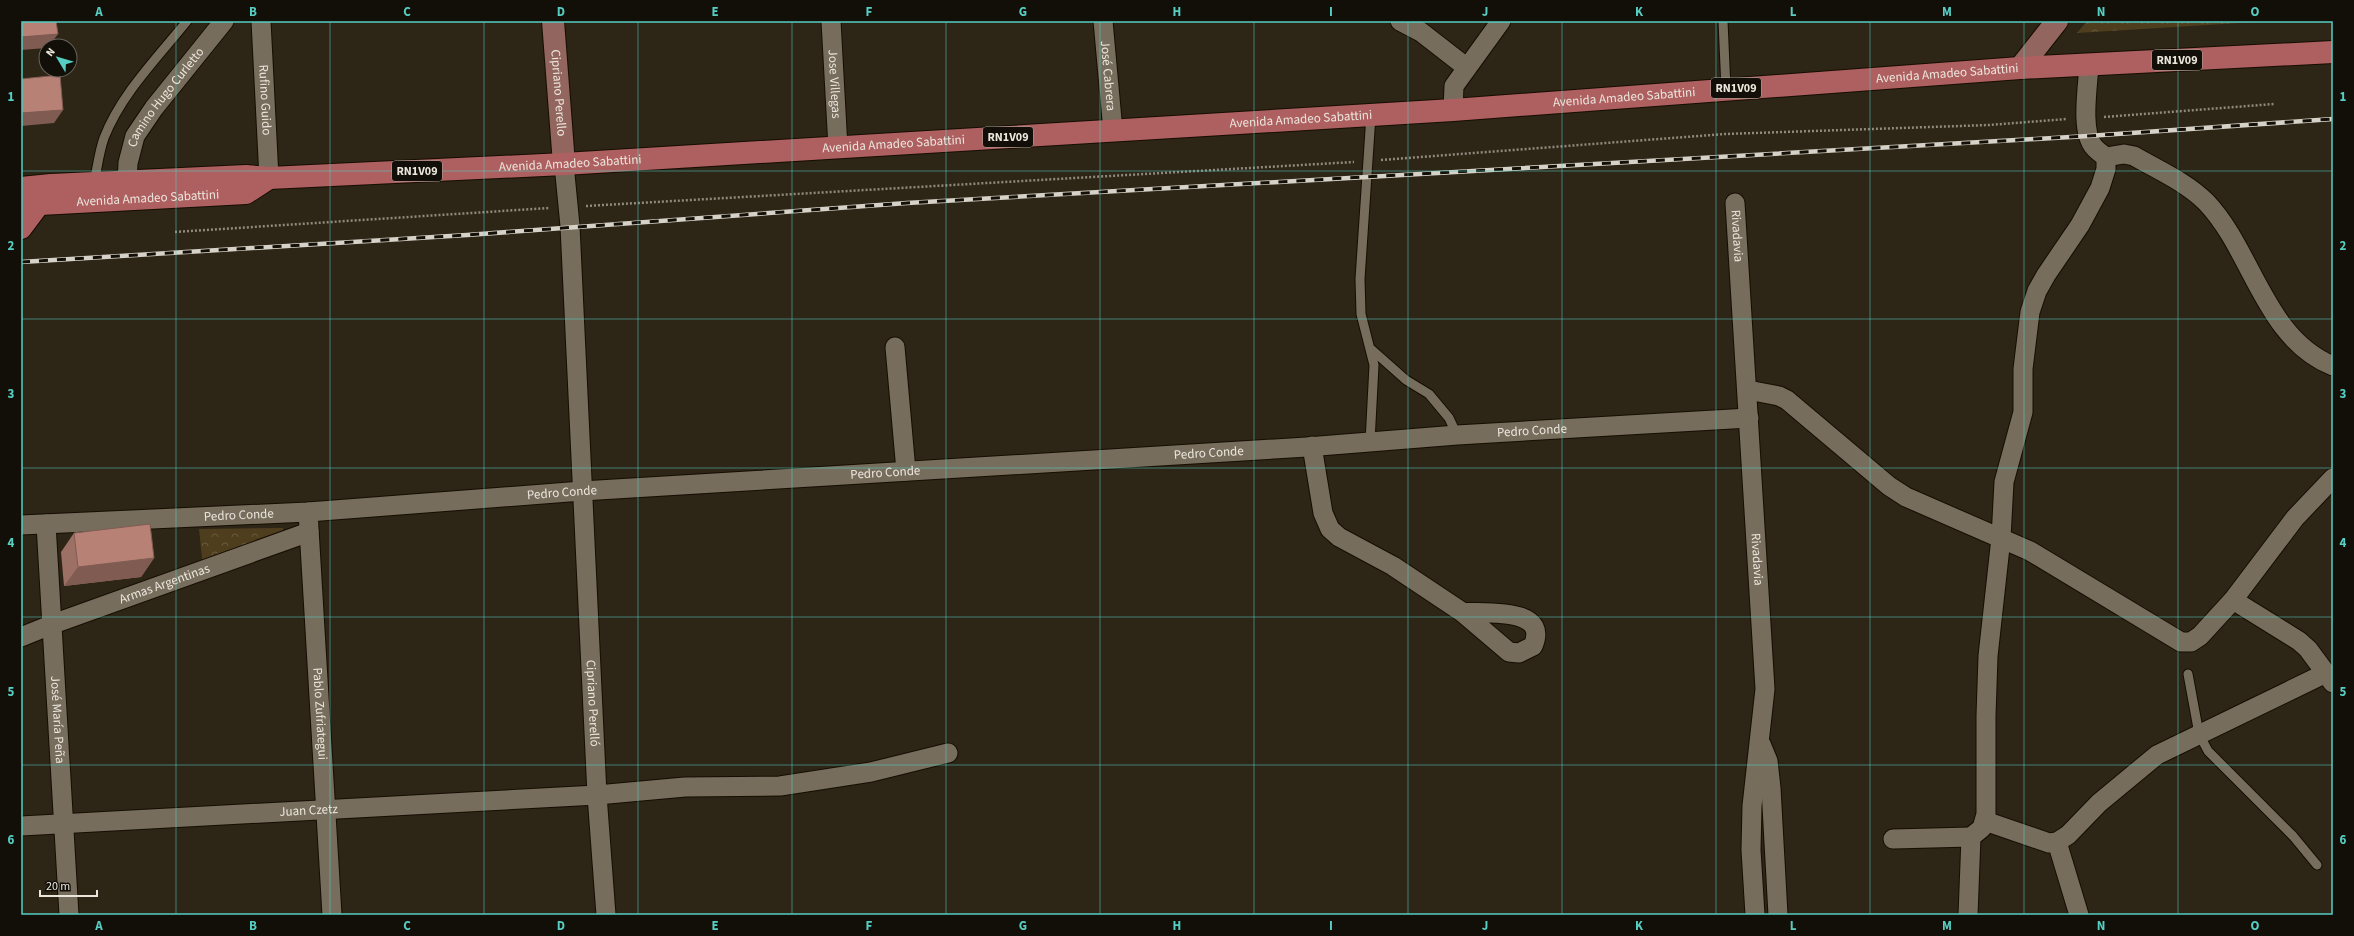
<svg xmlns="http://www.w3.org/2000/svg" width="2354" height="936" font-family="'Source Sans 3',sans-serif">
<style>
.park{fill:url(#park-crowns)}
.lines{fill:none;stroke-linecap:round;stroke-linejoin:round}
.service-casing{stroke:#150e02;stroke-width:11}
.minor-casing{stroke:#150e02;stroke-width:21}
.secondary-casing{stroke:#150e02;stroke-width:24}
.primary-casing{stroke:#150e02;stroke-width:24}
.path{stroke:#90897d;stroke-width:2.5;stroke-dasharray:2 2;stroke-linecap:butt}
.service{stroke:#776d5d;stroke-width:9}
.minor{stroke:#776d5d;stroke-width:19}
.secondary{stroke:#92665e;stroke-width:22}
.primary{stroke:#ae5f60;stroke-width:22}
.rail-casing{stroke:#d7d2c7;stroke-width:4.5}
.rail{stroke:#120f08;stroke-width:3;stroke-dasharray:9;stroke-linecap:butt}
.wall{fill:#9d7065}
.shaded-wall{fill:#805b52}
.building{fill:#b78275;stroke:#805b52}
.grid{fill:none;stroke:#56cec3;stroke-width:1;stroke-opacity:0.55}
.labels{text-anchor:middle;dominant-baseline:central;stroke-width:4;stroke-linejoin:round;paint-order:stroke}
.shield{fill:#120f08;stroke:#aaa69c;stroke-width:1}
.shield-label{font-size:12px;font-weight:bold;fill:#ebe6dc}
.street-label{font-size:13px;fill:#ebe6dc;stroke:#120f08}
.neatline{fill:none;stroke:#56cec3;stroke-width:1.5}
.grid-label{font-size:13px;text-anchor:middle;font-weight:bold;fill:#56cec3}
</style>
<defs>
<pattern id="park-crowns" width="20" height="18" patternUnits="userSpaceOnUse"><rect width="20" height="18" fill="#4f3e1e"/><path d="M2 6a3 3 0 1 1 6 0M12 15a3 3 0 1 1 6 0" fill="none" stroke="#685a3e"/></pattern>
</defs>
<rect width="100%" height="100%" fill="#2d2516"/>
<!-- park -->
<path class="park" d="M2087 21H2272L2077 33Z
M283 528V536L203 567 199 529Z"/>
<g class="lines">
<!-- service casing -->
<g class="service-casing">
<path id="service" d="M1723 21 1726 89
M94 183C97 169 99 152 104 138 121 94 158 57 187 21
M1371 349 1406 380 1429 394 1449 418 1457 435
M1370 442 1374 365 1361 314 1360 279 1371 115
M2188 674 2199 734 2208 751 2293 836 2317 865"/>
</g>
<!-- minor casing -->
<g class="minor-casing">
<g id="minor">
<path id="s1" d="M261 21 269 178"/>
<path id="s2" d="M831 21 838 148"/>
<path id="s3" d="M1103 21 1113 131"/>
<path d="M1400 21 1421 32 1466 67"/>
<path d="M1453 110 1454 86 1501 21"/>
<path d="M2106 157 2124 154 2134 156C2158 170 2186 182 2206 202 2253 251 2264 338 2333 366"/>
<path id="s4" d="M564 164 570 226 597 795 606 915"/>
<path id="s5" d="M127 183 128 163 135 136 154 108 224 21"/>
<path id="s6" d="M1735 203 1765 689 1752 806 1751 850 1755 915"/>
<path d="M895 347 906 471"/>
<path d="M1748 390 1779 396 1787 400 1889 486 1906 497 2030 551 2181 642H2191L2200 636 2233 600 2295 518 2333 478"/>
<path d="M1312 446 1323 513 1330 529 1339 537 1393 566 1462 612 1509 652 1519 653 1533 646C1550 607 1486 614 1462 612"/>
<path id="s7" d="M308 512 332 915"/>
<path id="s8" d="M46 524 69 915"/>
<path id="s9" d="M21 525 308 512 582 491 1307 447 1457 435 1749 418"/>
<path d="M2233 600 2299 641 2308 649 2333 683"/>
<path id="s10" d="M21 637 53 624 309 532"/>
<path d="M1761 744 1768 761 1771 788 1778 915"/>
<path d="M1985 821 2049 843 2057 842 2068 835 2099 803 2157 755 2326 673"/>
<path id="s11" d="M21 826 597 795 685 787 780 786 871 772 948 753"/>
<path d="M1893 839 1971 837"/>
<path d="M2057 842 2079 915"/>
<path d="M1968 915 1971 837 1982 828 1986 814V716L1988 656 2001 538 2004 482 2023 412V369L2030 312 2037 291 2046 275 2080 225 2100 188 2106 169V157C2102 154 2097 151 2094 147 2080 132 2088 85 2089 65"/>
</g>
</g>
<!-- secondary casing -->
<g class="secondary-casing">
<g id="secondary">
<path id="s12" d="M553 21 564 164"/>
<path d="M2020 68 2057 21"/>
</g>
</g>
<!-- primary casing -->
<g class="primary-casing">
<g id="primary">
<path id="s13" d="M21 188 51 185 246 176 269 178 564 164 1453 110 2020 68 2333 52"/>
<path id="s14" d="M21 205 246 193 269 178"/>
<path d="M21 228 39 204"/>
</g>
</g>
<!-- path -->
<path class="path" d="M2104 117 2274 104
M1381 160 1725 134 1989 125 2067 119
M586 206 1354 162
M175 232 549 208"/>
<!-- service -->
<use href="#service" class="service"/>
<!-- minor -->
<use href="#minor" class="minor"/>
<!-- secondary -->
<use href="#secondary" class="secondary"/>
<!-- primary -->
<use href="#primary" class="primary"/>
<!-- rail casing -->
<g class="rail-casing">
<path id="rail" d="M21 262 467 235 907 203 2088 136 2333 119"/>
</g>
<!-- rail -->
<use href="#rail" class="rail"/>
</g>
<!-- wall -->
<path class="wall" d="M74 533 154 558 141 577 64 586 61 552Z"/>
<!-- shaded-wall -->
<path class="shaded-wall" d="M58 34 49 46H46V48L21 50V37Z
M63 110 54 123 21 126V113Z
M154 558 141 577 64 586 78 567Z"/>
<!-- building -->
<path class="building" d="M21 21H56L58 34 21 37Z
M60 75 63 110 21 113V79Z
M150 524 154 558 78 567 74 533Z"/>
<!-- grid -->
<path class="grid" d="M176 21V915M330 21V915M484 21V915M638 21V915M792 21V915M946 21V915M1100 21V915M1254 21V915M1408 21V915M1562 21V915M1716 21V915M1870 21V915M2024 21V915M2178 21V915M21 171H2333M21 319H2333M21 468H2333M21 617H2333M21 765H2333"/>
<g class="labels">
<!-- shield labels -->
<g class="shield">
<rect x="2152" y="50" width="50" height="20" rx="3"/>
<rect x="1711" y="78" width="50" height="20" rx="3"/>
<rect x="983" y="127" width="50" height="20" rx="3"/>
<rect x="392" y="161" width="50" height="20" rx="3"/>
</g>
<g class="shield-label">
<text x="2177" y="60">RN1V09</text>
<text x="1736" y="88">RN1V09</text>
<text x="1008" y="137">RN1V09</text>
<text x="417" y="171">RN1V09</text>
</g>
<!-- street labels -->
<g class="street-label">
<text stroke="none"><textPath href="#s13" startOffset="1930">Avenida Amadeo Sabattini</textPath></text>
<text stroke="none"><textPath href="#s3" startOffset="55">José Cabrera</textPath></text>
<text stroke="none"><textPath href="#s2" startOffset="63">Jose Villegas</textPath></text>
<text stroke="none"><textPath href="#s12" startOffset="72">Cipriano Perello</textPath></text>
<text stroke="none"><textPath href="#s13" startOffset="1606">Avenida Amadeo Sabattini</textPath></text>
<text stroke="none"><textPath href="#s5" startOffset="97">Camino Hugo Curletto</textPath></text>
<text stroke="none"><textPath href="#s1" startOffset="79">Rufino Guido</textPath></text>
<text stroke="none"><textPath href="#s13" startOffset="1282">Avenida Amadeo Sabattini</textPath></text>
<text stroke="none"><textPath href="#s13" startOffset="874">Avenida Amadeo Sabattini</textPath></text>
<text stroke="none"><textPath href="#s13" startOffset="550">Avenida Amadeo Sabattini</textPath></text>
<text stroke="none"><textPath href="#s14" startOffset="127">Avenida Amadeo Sabattini</textPath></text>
<text stroke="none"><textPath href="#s6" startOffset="33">Rivadavia</textPath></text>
<text stroke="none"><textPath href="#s9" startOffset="1514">Pedro Conde</textPath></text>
<text stroke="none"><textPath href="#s9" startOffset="1190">Pedro Conde</textPath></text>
<text stroke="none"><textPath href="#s9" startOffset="866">Pedro Conde</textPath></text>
<text stroke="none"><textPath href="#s9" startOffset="542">Pedro Conde</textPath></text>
<text stroke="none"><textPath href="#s9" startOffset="218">Pedro Conde</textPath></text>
<text stroke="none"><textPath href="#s6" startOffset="357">Rivadavia</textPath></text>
<text stroke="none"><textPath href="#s10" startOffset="153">Armas Argentinas</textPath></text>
<text stroke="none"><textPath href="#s4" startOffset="540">Cipriano Perelló</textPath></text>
<text stroke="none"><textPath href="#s7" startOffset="202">Pablo Zufriategui</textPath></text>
<text stroke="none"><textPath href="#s8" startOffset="196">José María Peña</textPath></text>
<text stroke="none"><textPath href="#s11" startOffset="288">Juan Czetz</textPath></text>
</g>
</g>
<!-- border -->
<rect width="2354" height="936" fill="none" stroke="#120f08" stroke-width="44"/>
<!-- north arrow -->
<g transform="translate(58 58) rotate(308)"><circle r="19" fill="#120f08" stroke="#69655d"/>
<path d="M0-3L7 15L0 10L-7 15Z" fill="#56cec3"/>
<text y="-6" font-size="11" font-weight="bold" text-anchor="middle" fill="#ebe6dc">N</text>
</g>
<!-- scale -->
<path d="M40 890v6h57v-6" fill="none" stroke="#ebe6dc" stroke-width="2"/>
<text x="46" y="890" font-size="12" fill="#ebe6dc" stroke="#120f08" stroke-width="3" paint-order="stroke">20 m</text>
<rect x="22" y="22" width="2310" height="892" class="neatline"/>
<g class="grid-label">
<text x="99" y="16">A</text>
<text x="253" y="16">B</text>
<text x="407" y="16">C</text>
<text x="561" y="16">D</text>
<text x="715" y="16">E</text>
<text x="869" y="16">F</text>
<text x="1023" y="16">G</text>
<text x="1177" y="16">H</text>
<text x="1331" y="16">I</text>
<text x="1485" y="16">J</text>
<text x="1639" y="16">K</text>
<text x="1793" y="16">L</text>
<text x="1947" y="16">M</text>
<text x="2101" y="16">N</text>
<text x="2255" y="16">O</text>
<text x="11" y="101">1</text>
<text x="2343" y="101">1</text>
<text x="11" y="250">2</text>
<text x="2343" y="250">2</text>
<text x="11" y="398">3</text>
<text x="2343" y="398">3</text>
<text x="11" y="547">4</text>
<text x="2343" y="547">4</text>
<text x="11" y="696">5</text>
<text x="2343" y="696">5</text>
<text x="11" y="844">6</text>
<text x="2343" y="844">6</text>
<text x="99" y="930">A</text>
<text x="253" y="930">B</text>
<text x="407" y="930">C</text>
<text x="561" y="930">D</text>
<text x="715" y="930">E</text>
<text x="869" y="930">F</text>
<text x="1023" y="930">G</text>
<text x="1177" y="930">H</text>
<text x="1331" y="930">I</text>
<text x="1485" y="930">J</text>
<text x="1639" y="930">K</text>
<text x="1793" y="930">L</text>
<text x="1947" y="930">M</text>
<text x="2101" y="930">N</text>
<text x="2255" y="930">O</text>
</g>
</svg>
